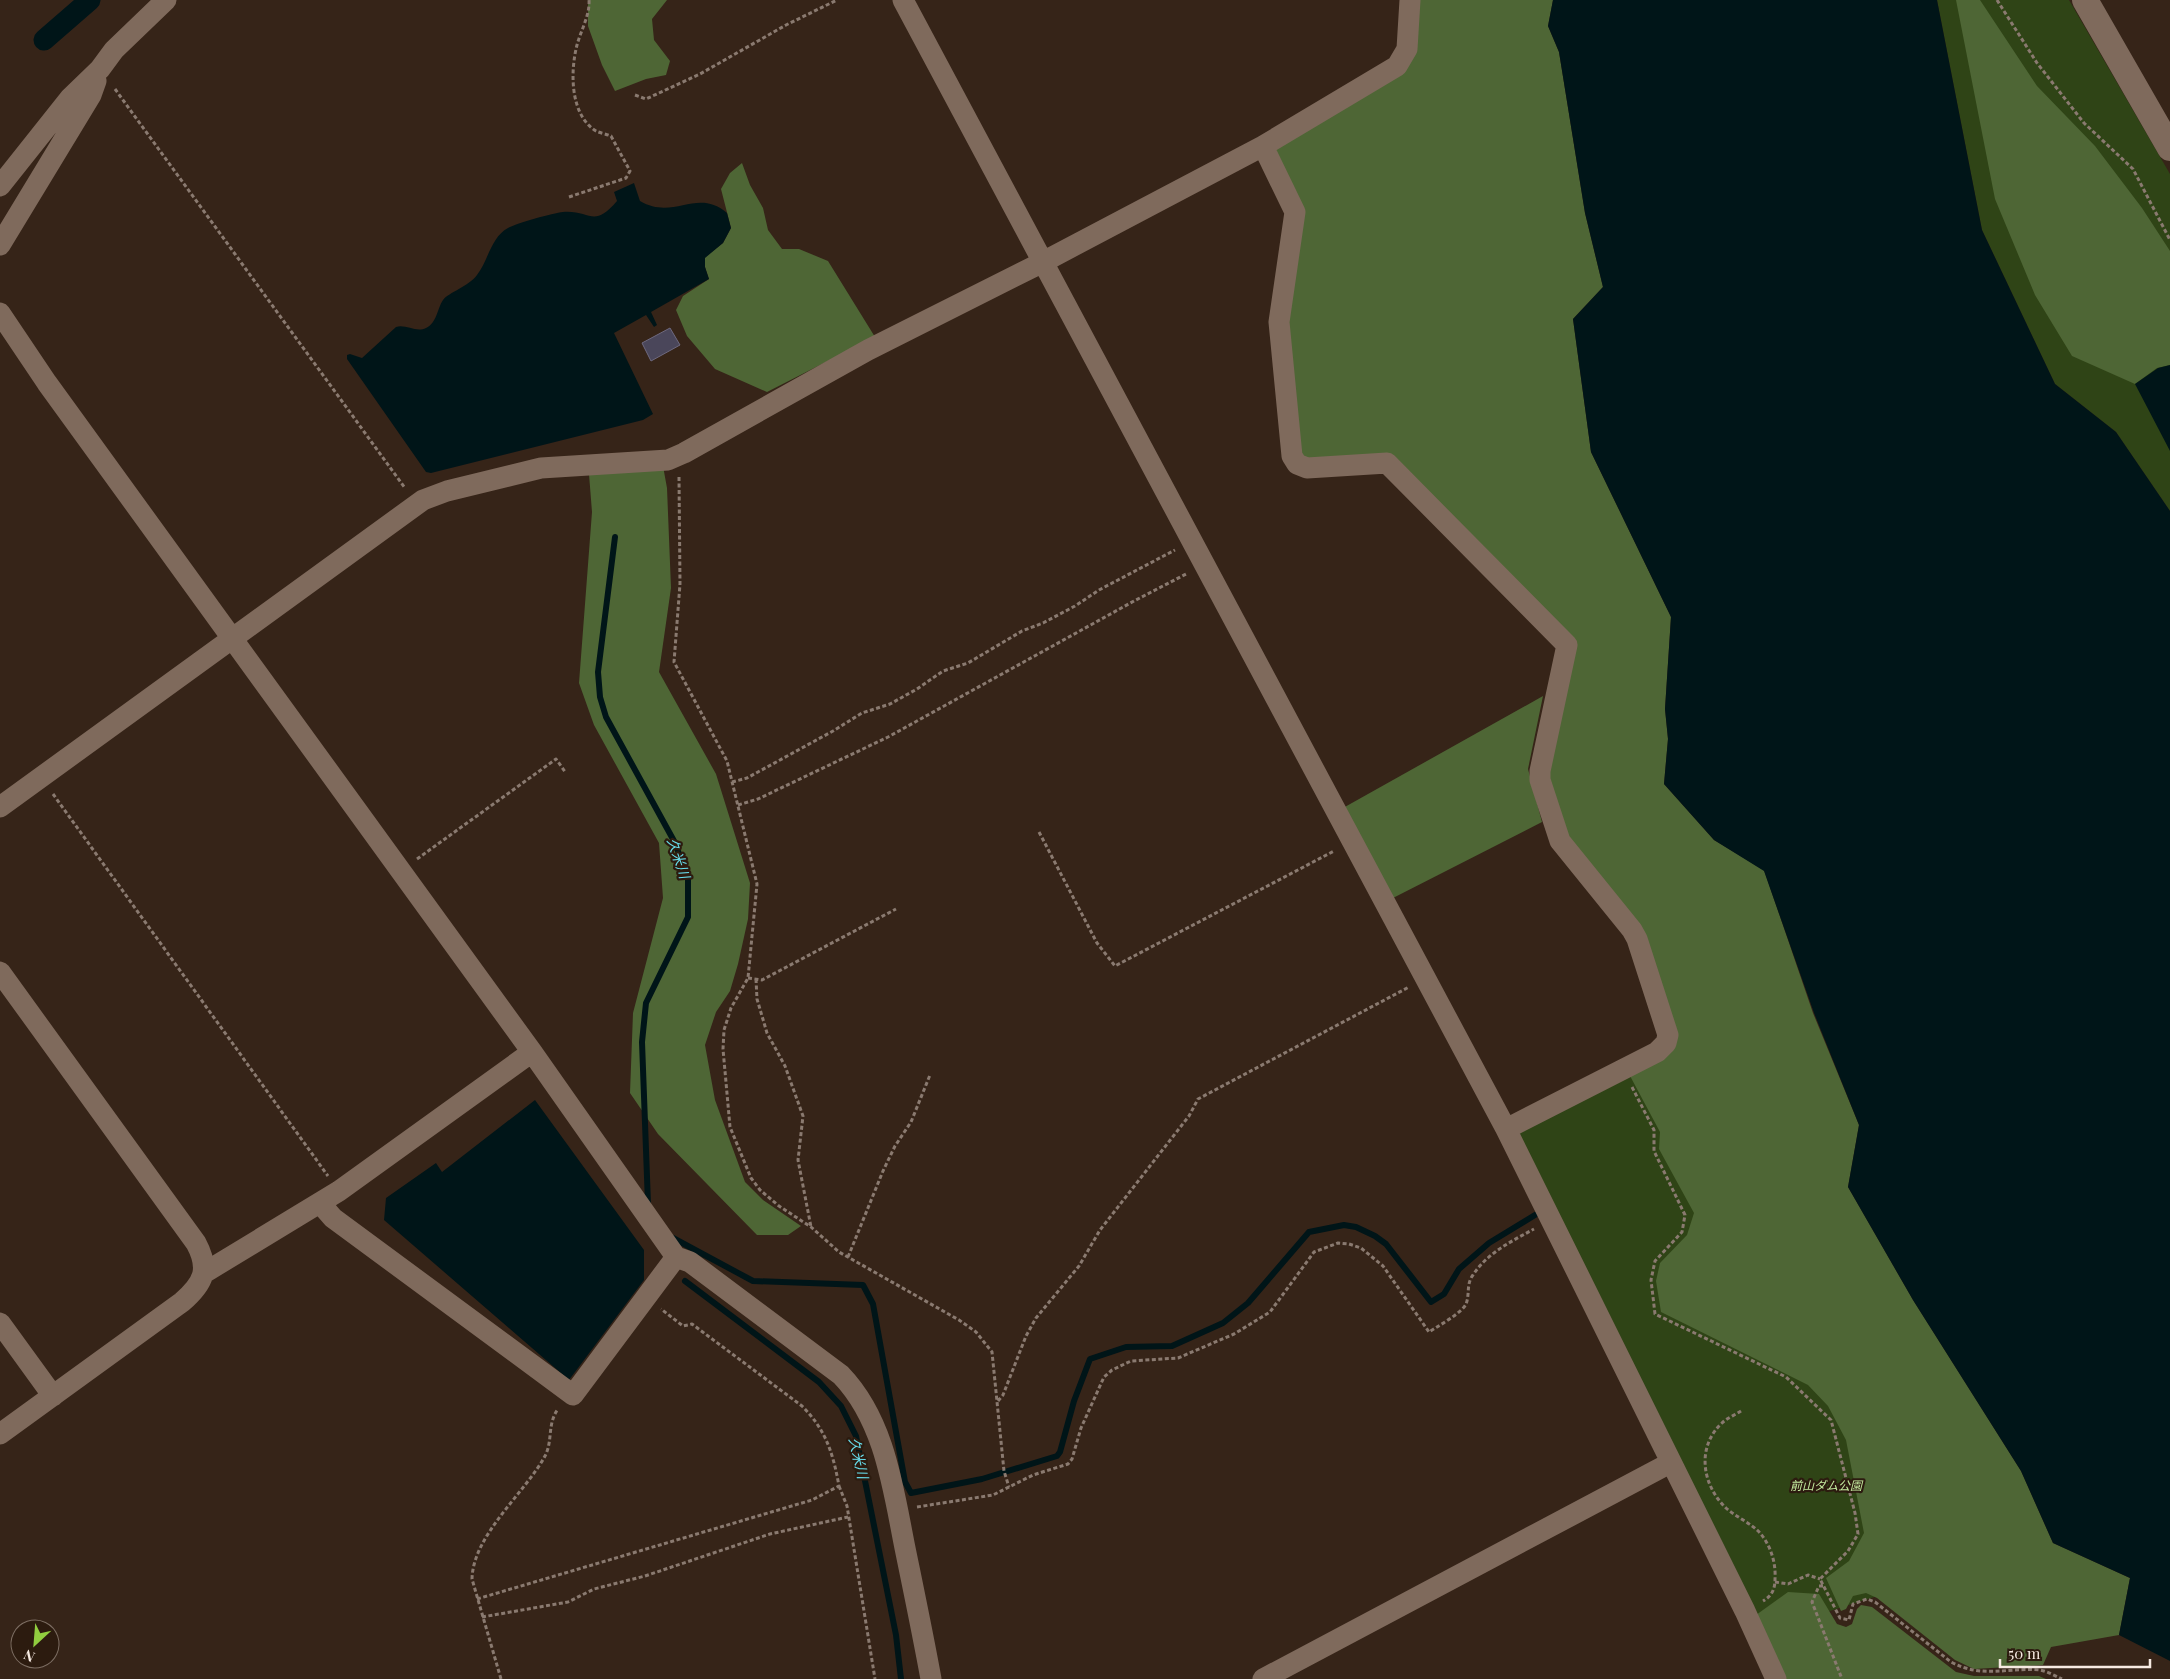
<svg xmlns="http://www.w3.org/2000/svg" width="2170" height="1679" font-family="'Playfair Display','Noto Sans JP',serif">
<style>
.green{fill:#2f4416}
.forest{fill:#4e6635}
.water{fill:#001518}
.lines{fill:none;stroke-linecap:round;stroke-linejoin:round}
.stream{stroke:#001518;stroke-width:6}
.canal{stroke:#001518;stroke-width:21}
.building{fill:#4a465a;stroke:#6e697f}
.path{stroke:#8a7a70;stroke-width:3;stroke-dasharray:4 2.5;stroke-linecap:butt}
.minor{stroke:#7f6a5c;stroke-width:21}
.tertiary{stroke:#7f6a5c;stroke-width:26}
.labels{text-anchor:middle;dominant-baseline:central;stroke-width:4.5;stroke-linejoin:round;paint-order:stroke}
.park-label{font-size:12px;font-style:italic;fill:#c4eb9f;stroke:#2c1b0f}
.water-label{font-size:14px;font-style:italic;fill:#67ddec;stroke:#2c1b0f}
</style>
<rect width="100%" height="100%" fill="#362418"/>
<!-- green -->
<path class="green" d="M1937 0H2069L2170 174V511L2116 432 2055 384 1982 230Z
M1681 1047 1922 1582 1766 1631 1519 1136 1521 1130Z"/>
<!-- forest -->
<path class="forest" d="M588 0H667L652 19 654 40 670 61 666 75 646 79 615 91 602 65 588 26Z
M1416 0H1553L1548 26 1559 52 1585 213 1603 287 1573 319 1591 452 1671 617 1665 709 1668 739 1664 784 1714 840 1764 870 1813 1013 1859 1125 1848 1187 1913 1300 2021 1471 2053 1543 2130 1578 2119 1635 2051 1647 2043 1665 1974 1669 1955 1660 1877 1598 1866 1593 1853 1596 1846 1609 1841 1611 1826 1578 1849 1561 1864 1533 1846 1440 1828 1406 1808 1385 1661 1312 1656 1281 1660 1263 1687 1235 1694 1213 1659 1149 1660 1132 1629 1074 1661 1056 1643 939 1565 837 1546 779 1575 642 1395 463 1301 459 1288 317 1302 224 1274 152 1278 145 1396 77Z
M1956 0H1980L2037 86 2095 146 2142 208 2170 251V365L2157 368 2135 384 2072 356 2035 295 1995 199Z
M742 163 750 185 763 208 768 230 782 249H799L828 261 875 337 767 392 715 369 687 336 676 310 683 296 709 279 705 267V257L723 243 731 228 721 189 730 173Z
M663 466 667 488 671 588 659 672 716 774 750 883 748 919 738 964 730 991 716 1012 705 1045 715 1100 745 1182 763 1200 801 1226 788 1235H757L658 1134 630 1093 633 1013 663 898 659 843 594 725 579 683 592 512 589 474Z
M1543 696 1528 769 1542 822 1393 898 1343 808Z
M1788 1592 1819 1594 1837 1624 1846 1627 1852 1624 1857 1609 1861 1605 1872 1607 1956 1672 1974 1676H2039L2046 1679H1786L1756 1615Z"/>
<!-- water -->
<path class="water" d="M1553 0H1937L1982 230 2055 384 2116 432 2170 511V1661L2119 1635 2130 1578 2053 1543 2021 1471 1913 1300 1848 1187 1859 1125 1814 1013 1764 871 1714 840 1664 784 1668 739 1665 709 1671 617 1591 452 1573 319 1603 287 1585 213 1559 52 1548 26Z
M634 183 640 201C674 221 697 187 727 213L731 228 723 243 705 258V267L709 279 651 312 657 325 654 327 646 315 614 333 653 414 643 420 431 473 426 472 347 359V355L350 354 362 358 396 327C406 324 416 333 426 328 437 323 437 309 443 300 449 292 468 287 477 275 488 261 491 237 508 228 517 223 553 213 563 212 591 210 593 229 617 201L614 192Z
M2170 365V451L2135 384 2158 368Z
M535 1100 644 1250V1280L569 1380 384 1220 386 1198 436 1163 442 1172Z"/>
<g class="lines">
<!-- stream -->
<path class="stream" d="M615 537 598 672 600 697 606 717 674 841 688 876V917L646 1003 642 1042 648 1204
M673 1238 753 1281 863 1285 873 1304 905 1482 911 1493 982 1479 1057 1456 1060 1452 1074 1401 1090 1359 1126 1347 1172 1346 1223 1323 1248 1303 1309 1232 1344 1225 1356 1227 1375 1236 1386 1244 1431 1302 1444 1294 1459 1269 1489 1243 1535 1215
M685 1281 819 1382 841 1406 856 1436 896 1635 901 1679"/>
<!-- canal -->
<path class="canal" d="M44 40 90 0"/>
</g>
<!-- building -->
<path class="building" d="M670 328 680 345 651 361 642 343Z"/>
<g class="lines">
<!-- path -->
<path class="path" d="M1997 0 2037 63 2084 123 2133 169 2170 240
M115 89 405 488
M635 95 646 99 700 74 786 25 837 0
M569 197 626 178 630 171 611 136C606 134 600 133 596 131 570 115 570 72 577 45 581 30 590 15 589 0
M679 477 680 584 674 662 727 761 757 884 748 978 731 1008 724 1030 723 1049 730 1127 751 1178 760 1190 779 1206 811 1227 839 1252 959 1320 976 1332 992 1352 1004 1471 1009 1487
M732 782 747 778 833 731 862 713 890 704 917 689 943 671 968 663 1022 631 1043 623 1075 606 1099 590 1175 550
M53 794 328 1176
M738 805 758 799 888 737 1134 601 1188 573
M1039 832 1097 943 1115 966 1334 851
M417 859 556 759 566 773
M748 978 762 980 896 909
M756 979 757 999 767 1033 785 1066 803 1116 798 1160 811 1227
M1632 1087 1654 1130V1151L1685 1215 1682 1232 1655 1261 1651 1280 1655 1314 1786 1377 1831 1420 1855 1513 1858 1534 1848 1551 1820 1579 1840 1618 1849 1620 1853 1604 1867 1599 1875 1602 1951 1662C1983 1679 2007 1667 2040 1670 2047 1671 2055 1676 2062 1679
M848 1257 883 1171 895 1146 911 1122 930 1075
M998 1401 1003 1395 1026 1336 1036 1318 1079 1266 1100 1230 1189 1116 1198 1099 1409 987
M1741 1411C1735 1415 1727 1418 1722 1423 1696 1447 1702 1485 1726 1508 1736 1517 1751 1523 1760 1533 1771 1546 1776 1563 1775 1579 1775 1589 1772 1596 1763 1601
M839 1486 847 1506 875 1679
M917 1507 993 1495 1033 1475 1068 1464 1072 1459 1081 1428 1104 1377 1112 1370 1131 1361 1178 1358 1234 1334 1270 1312 1314 1252 1338 1243 1349 1244 1361 1248 1383 1266 1429 1332C1438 1326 1462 1313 1466 1304 1470 1294 1466 1284 1473 1275 1487 1253 1512 1241 1534 1229
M1775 1582 1788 1584 1808 1575 1820 1579
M1823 1586H1819L1812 1602 1842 1679
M477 1599 812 1500 839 1486C833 1453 826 1430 802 1406L692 1324 683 1326 661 1309
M482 1617 568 1602 594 1589 645 1576 770 1534 848 1517
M501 1679 472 1579C473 1535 525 1493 545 1456 553 1441 547 1424 558 1409"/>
<!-- minor -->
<path class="minor" d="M903 0 1506 1129 1745 1611 1776 1679
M1410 0 1407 49 1397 66 1263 146 1295 212 1279 322 1292 456 1297 464 1307 468 1387 463 1567 645 1540 771V780L1560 841 1632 930 1637 939 1668 1035 1666 1043 1657 1052 1506 1129
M0 186 70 98 100 69 114 50 166 0
M0 245 91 95 96 81
M0 313 47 383 532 1052 676 1257 690 1262 841 1375C885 1421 893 1488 905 1548 914 1592 923 1635 931 1679
M0 807 423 500 447 491 541 468 668 460 684 453 868 350 1043 262 1263 146
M0 972 196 1243C210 1269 204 1283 182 1302L0 1434
M320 1203 333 1218 573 1395 676 1257
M204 1273 339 1191 532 1052
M0 1323 53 1396
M1263 1679 1670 1463"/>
<!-- tertiary -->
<path class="tertiary" d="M2085 0 2170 148"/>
</g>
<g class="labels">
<!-- park labels -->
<g class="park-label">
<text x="1826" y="1485">前山ダム公園</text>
</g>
<!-- water labels -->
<g class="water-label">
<text transform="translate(679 858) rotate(71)">久米川</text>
<text transform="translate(859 1458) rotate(77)">久米川</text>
</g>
</g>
<!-- north arrow -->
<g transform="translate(35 1644) rotate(206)"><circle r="24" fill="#2c1b0f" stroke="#7d6e63"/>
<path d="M0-4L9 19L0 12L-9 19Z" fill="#91cd3f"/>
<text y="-8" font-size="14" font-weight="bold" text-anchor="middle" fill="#f6eae2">N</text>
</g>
<!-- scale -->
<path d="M2000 1659v8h150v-8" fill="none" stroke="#f6eae2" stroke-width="2.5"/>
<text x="2008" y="1659" font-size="15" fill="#f6eae2" stroke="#2c1b0f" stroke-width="4" paint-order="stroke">50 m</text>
</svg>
